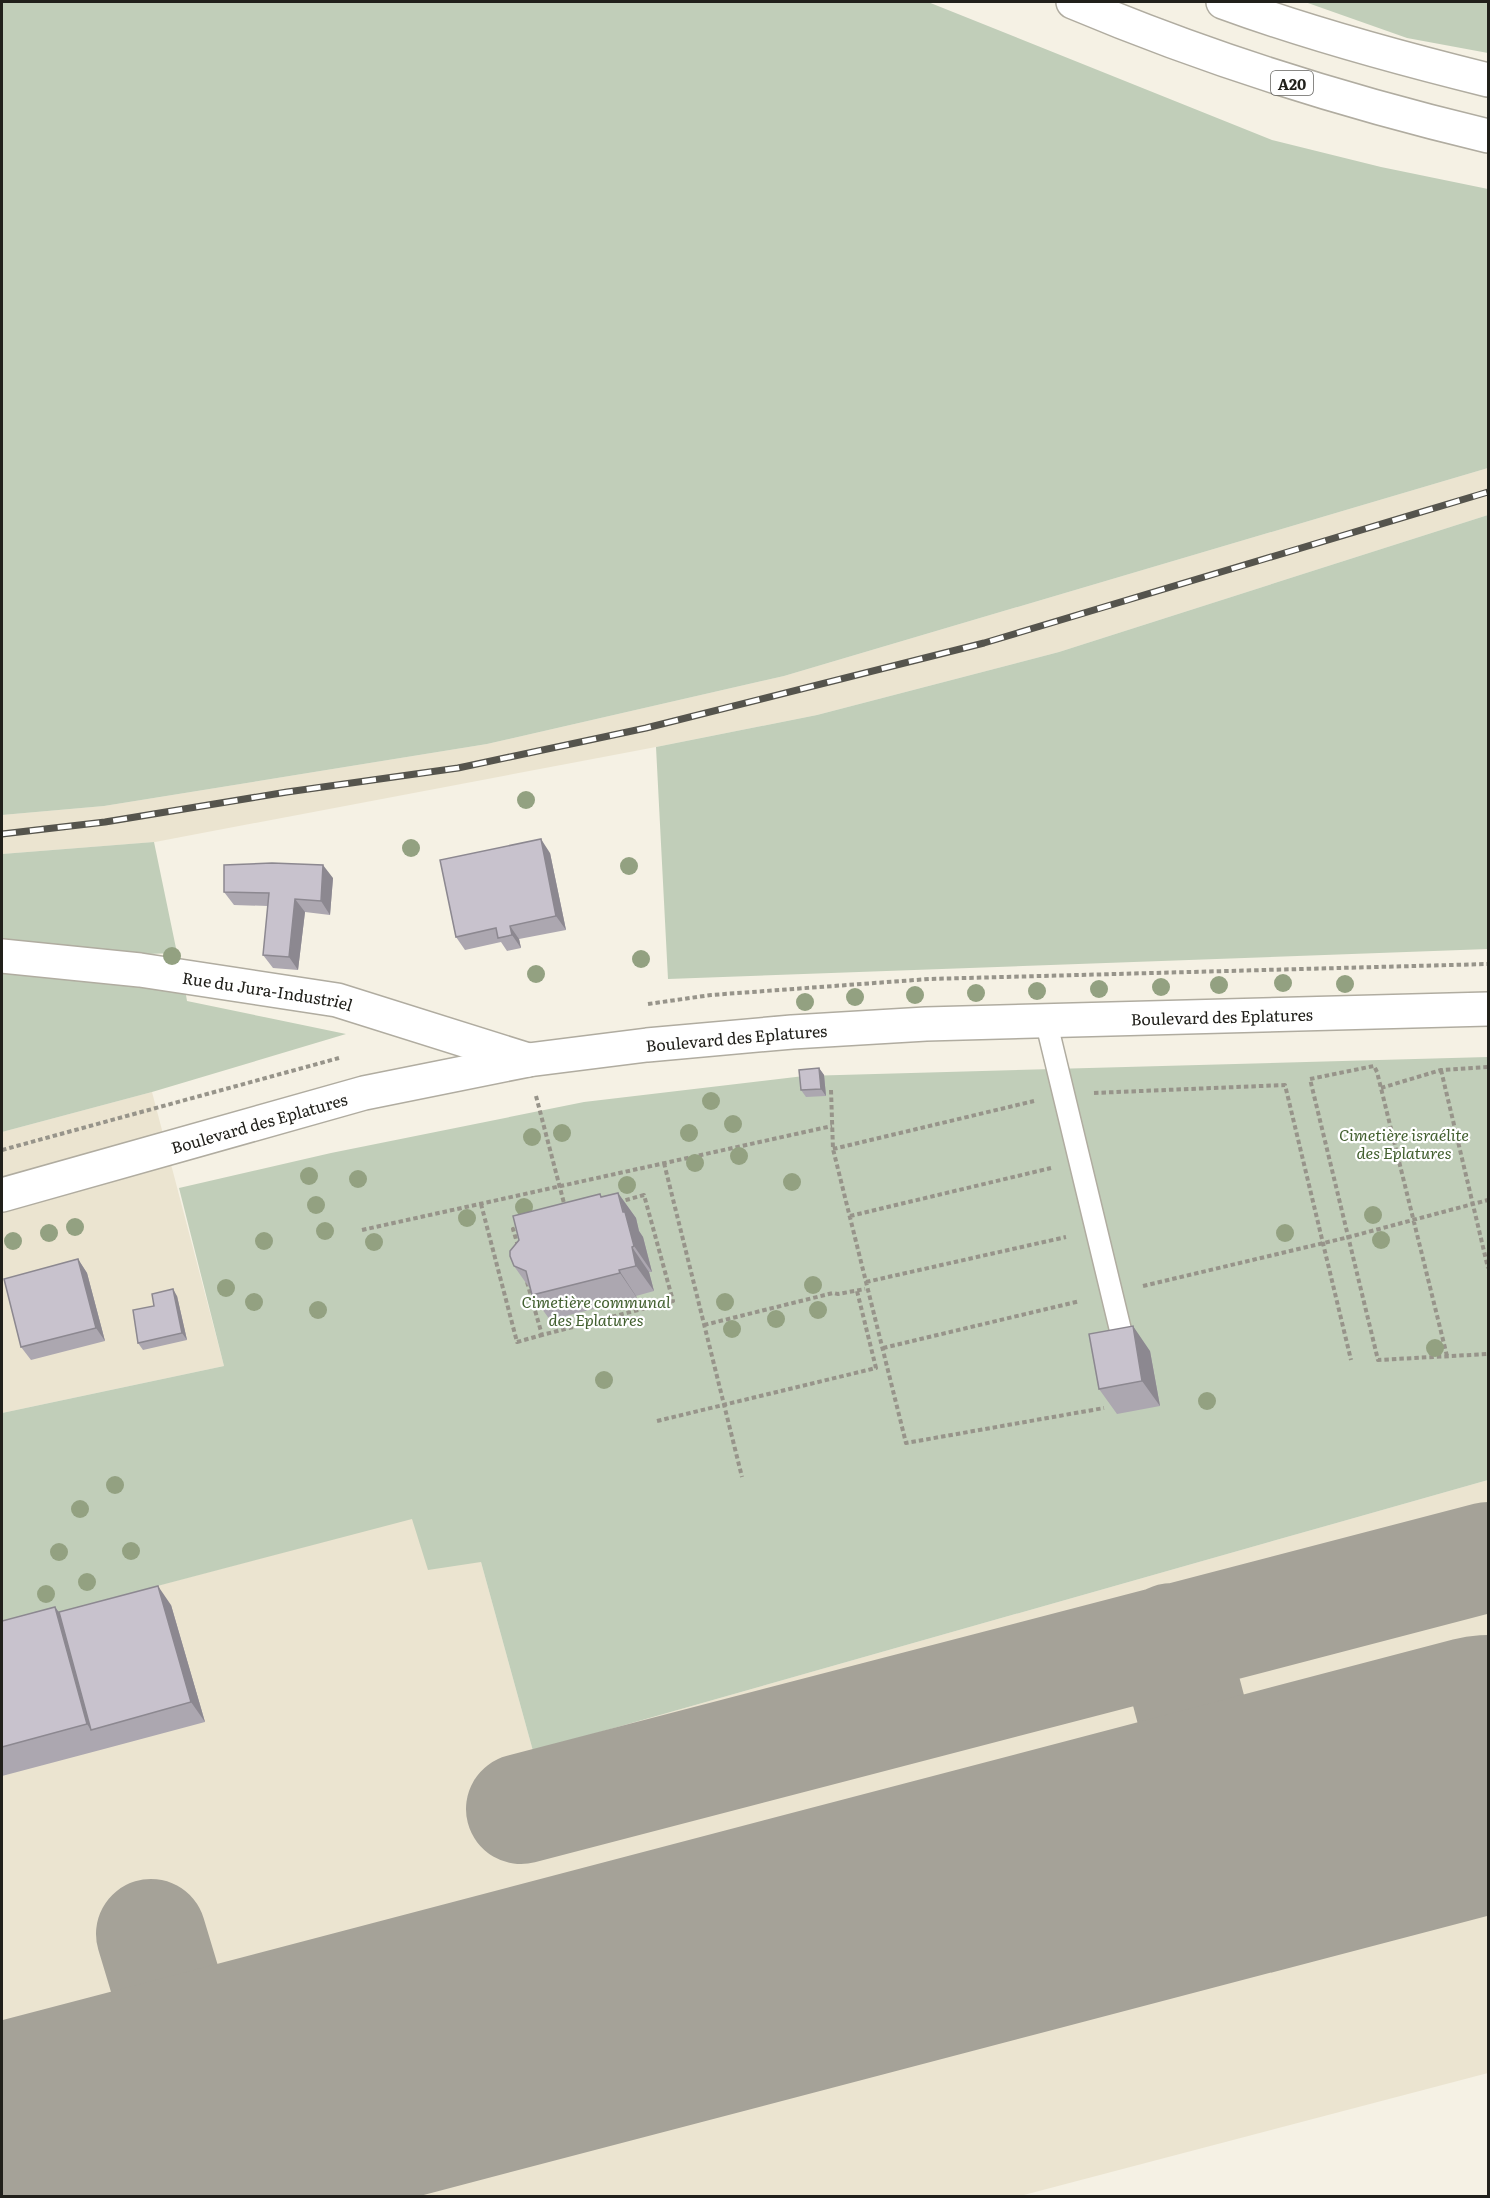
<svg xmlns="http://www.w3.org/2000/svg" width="1490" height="2198" font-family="Literata,serif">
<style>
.built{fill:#ebe4d0}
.green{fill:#c1ceb9}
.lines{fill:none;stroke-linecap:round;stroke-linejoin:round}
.taxiway{stroke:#a5a298;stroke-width:110}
.runway{stroke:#a5a298;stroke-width:276}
.lane-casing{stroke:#b0aca0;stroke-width:24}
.street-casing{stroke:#b0aca0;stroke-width:36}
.secondary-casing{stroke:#b0aca0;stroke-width:36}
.highway-casing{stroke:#b0aca0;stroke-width:36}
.path{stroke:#97948a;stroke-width:4;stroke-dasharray:4.5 3;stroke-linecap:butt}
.lane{stroke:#fff;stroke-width:21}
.street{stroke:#fff;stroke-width:33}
.secondary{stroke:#fff;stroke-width:33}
.highway{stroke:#fff;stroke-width:33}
.rail-casing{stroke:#55544d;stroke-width:7}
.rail{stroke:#fff;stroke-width:4.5;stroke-dasharray:14;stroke-linecap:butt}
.tree{fill:#93a181}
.wall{fill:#aca7b0}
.shaded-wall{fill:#8c8890}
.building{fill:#c8c2cd;stroke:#8c8890;stroke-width:1.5}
.labels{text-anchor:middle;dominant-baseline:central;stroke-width:4.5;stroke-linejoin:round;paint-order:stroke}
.shield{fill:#fff;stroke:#64635f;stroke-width:1.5}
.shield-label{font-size:15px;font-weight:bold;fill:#21201b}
.street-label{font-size:16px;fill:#21201b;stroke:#fff}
.park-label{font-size:16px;font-style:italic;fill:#436030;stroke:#fff}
</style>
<rect width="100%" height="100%" fill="#f5f1e4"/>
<!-- built -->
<path class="built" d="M1488 468V515L1059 652 817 715 656 747 155 842 2 854V815L104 806 487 744 784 676Z
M152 1092 224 1366 2 1413V1132Z
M1488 1480V2073L1020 2196H2V1627L412 1518 481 1562 533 1751Z"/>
<!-- green -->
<path class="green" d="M2 2H928L1272 140 1381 167 1488 189V468L784 676 487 744 104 806 2 815Z
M1305 2H1488V53L1407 38Z
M1488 515V949L668 979 656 747 817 715 1059 652Z
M154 842 177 953 147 954 2 942V854Z
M2 970 185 989 187 1001 346 1034 152 1092 2 1132Z
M1488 1057V1480L533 1751 481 1562 428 1570 412 1519 2 1627V1413L224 1366 179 1188 331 1153 584 1102 804 1076Z"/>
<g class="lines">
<!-- taxiway -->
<path class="taxiway" d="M1172 1638 1226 1842
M521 1809 1488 1557
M151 1934 204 2110"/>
<!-- runway -->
<path class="runway" d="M2 2163 1488 1773"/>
<!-- lane casing -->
<g class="lane-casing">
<path id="lane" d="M1046 1021 1120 1328"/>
</g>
<!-- street casing -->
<g class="street-casing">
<g id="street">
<path id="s1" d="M2 956 140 970 337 1000 528 1060"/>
</g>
</g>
<!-- secondary casing -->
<g class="secondary-casing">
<g id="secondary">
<path id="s2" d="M2 1195 364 1093 528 1060 647 1045 792 1032 926 1024 1488 1009"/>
</g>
</g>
<!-- highway casing -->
<g class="highway-casing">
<path id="highway" d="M1073 2C1208 59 1346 102 1488 136
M1223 2C1310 34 1399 58 1488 80"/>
</g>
<!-- path -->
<path class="path" d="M648 1004 711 995 929 979 1488 964
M1441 1070 1488 1268
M1381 1088 1441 1070 1488 1067
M831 1090 833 1149 906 1443 1104 1408
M1094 1093 1285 1085 1351 1360
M536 1096 565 1207
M833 1149 1034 1101
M2 1150 339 1058
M664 1163 742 1477
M481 1204 517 1342 542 1335
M850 1216 1051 1168
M362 1230 832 1126
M518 1246 513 1229 521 1227
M527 1282 542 1335 673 1301 644 1195 619 1202
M866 1282 1066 1237
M1143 1286 1349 1237 1488 1200
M704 1325 833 1293 838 1294 865 1289
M883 1348 1080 1301
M1447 1356 1377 1072 1374 1066 1310 1079 1378 1360 1488 1354
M657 1421 876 1368 857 1291"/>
<!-- lane -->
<use href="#lane" class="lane"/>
<!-- street -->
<use href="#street" class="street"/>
<!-- secondary -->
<use href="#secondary" class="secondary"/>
<!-- highway -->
<use href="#highway" class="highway"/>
<!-- rail casing -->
<g class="rail-casing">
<path id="rail" d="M2 834 105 822 287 792 458 768 646 728 984 643 1488 492"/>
</g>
<!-- rail -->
<use href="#rail" class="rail"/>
</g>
<!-- trees -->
<g class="tree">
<circle cx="526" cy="800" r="9"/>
<circle cx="411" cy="848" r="9"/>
<circle cx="629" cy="866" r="9"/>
<circle cx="172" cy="956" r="9"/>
<circle cx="641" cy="959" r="9"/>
<circle cx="536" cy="974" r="9"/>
<circle cx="1283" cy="983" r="9"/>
<circle cx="1345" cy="984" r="9"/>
<circle cx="1219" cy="985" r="9"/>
<circle cx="1161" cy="987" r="9"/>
<circle cx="1099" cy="989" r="9"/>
<circle cx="1037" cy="991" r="9"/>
<circle cx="976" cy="993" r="9"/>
<circle cx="915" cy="995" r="9"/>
<circle cx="855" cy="997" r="9"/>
<circle cx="805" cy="1002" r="9"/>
<circle cx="711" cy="1101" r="9"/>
<circle cx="733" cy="1124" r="9"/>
<circle cx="562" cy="1133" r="9"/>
<circle cx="689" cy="1133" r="9"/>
<circle cx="532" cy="1137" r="9"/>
<circle cx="739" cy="1156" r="9"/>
<circle cx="695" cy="1163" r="9"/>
<circle cx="309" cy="1176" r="9"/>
<circle cx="358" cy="1179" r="9"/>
<circle cx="792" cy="1182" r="9"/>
<circle cx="627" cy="1185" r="9"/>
<circle cx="316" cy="1205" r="9"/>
<circle cx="524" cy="1207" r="9"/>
<circle cx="1373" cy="1215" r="9"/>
<circle cx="467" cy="1218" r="9"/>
<circle cx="75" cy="1227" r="9"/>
<circle cx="325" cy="1231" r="9"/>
<circle cx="49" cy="1233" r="9"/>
<circle cx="1285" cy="1233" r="9"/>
<circle cx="1381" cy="1240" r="9"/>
<circle cx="13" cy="1241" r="9"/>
<circle cx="264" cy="1241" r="9"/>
<circle cx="374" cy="1242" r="9"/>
<circle cx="813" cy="1285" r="9"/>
<circle cx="226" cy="1288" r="9"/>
<circle cx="254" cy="1302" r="9"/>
<circle cx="725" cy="1302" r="9"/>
<circle cx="318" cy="1310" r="9"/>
<circle cx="818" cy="1310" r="9"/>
<circle cx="776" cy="1319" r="9"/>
<circle cx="732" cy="1329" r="9"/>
<circle cx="1435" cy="1348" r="9"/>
<circle cx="604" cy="1380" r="9"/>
<circle cx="1207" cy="1401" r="9"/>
<circle cx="115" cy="1485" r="9"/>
<circle cx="80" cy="1509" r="9"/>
<circle cx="131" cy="1551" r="9"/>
<circle cx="59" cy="1552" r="9"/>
<circle cx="87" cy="1582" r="9"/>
<circle cx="46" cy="1594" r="9"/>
</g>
<!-- wall -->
<path class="wall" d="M550 853 566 930 519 939 521 948 507 951 501 942 465 950 456 937Z
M333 878 330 915 305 912 298 970 273 968 263 955 268 906 234 905 224 892Z
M819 1068 824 1075 826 1096 806 1097 801 1090Z
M618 1193 636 1218 639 1231 643 1237 652 1272H649L654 1291 636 1296 637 1298 550 1320 532 1295 531 1290 514 1266 602 1197Z
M78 1259 87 1273 105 1341 31 1360 21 1347Z
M177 1296 187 1340 143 1350 138 1343 154 1306Z
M1150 1351 1160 1406 1117 1414 1099 1389Z
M171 1605 205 1722 104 1749 2 1776V1621L55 1607 59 1612Z"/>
<!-- shaded-wall -->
<path class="shaded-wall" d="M541 839 550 853 566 930 556 916Z
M323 865 333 878 330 915 321 901Z
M295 899 305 912 298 970 289 957Z
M510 926 519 939 521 948 512 935Z
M819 1068 824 1075 826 1096 821 1089Z
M618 1193 636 1218 639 1231 643 1237 652 1272 634 1246Z
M632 1247 649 1272 654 1291 636 1266Z
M78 1259 87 1273 105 1341 96 1328Z
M619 1270 636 1296 637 1298 620 1273Z
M173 1289 177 1296 187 1340 182 1333Z
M1133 1326 1150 1351 1160 1406 1142 1381Z
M158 1586 171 1605 205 1722 191 1702Z
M55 1607 73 1632 91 1730 87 1724Z"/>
<!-- building -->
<path class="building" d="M541 839 556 916 510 926 512 935 498 938 496 928 456 937 440 860Z
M272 863 323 865 321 901 295 899 289 957 263 955 269 893 224 892V865Z
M819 1068 821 1089 801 1090 799 1070Z
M618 1193 623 1212H625L634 1246 632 1247 636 1266 619 1270 620 1273 532 1295 526 1271 514 1266 510 1256V1251L519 1240 513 1216 600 1194 601 1197Z
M78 1259 96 1328 21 1347 4 1279Z
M173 1289 182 1333 138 1343 133 1310 154 1306 152 1294Z
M1133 1326 1142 1381 1099 1389 1089 1334Z
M158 1586 191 1702 91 1730 59 1612Z
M55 1607 87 1724 2 1747V1621Z"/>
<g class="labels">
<!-- shield labels -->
<rect class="shield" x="1271" y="71" width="42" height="24" rx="4.5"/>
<g class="shield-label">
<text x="1292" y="83">A20</text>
</g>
<!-- street labels -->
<g class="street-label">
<text stroke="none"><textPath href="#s1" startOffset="268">Rue du Jura-Industriel</textPath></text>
<text stroke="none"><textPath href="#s2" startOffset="1239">Boulevard des Eplatures</textPath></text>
<text stroke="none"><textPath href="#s2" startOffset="753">Boulevard des Eplatures</textPath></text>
<text stroke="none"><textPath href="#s2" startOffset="267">Boulevard des Eplatures</textPath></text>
</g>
<!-- park labels -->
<g class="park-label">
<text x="1404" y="1134">Cimetière israélite<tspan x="1404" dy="18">des Eplatures</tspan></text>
<text x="596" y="1301">Cimetière communal<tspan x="596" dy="18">des Eplatures</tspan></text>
</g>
</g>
<!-- border -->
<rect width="1490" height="2198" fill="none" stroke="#21201b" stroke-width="6"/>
</svg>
